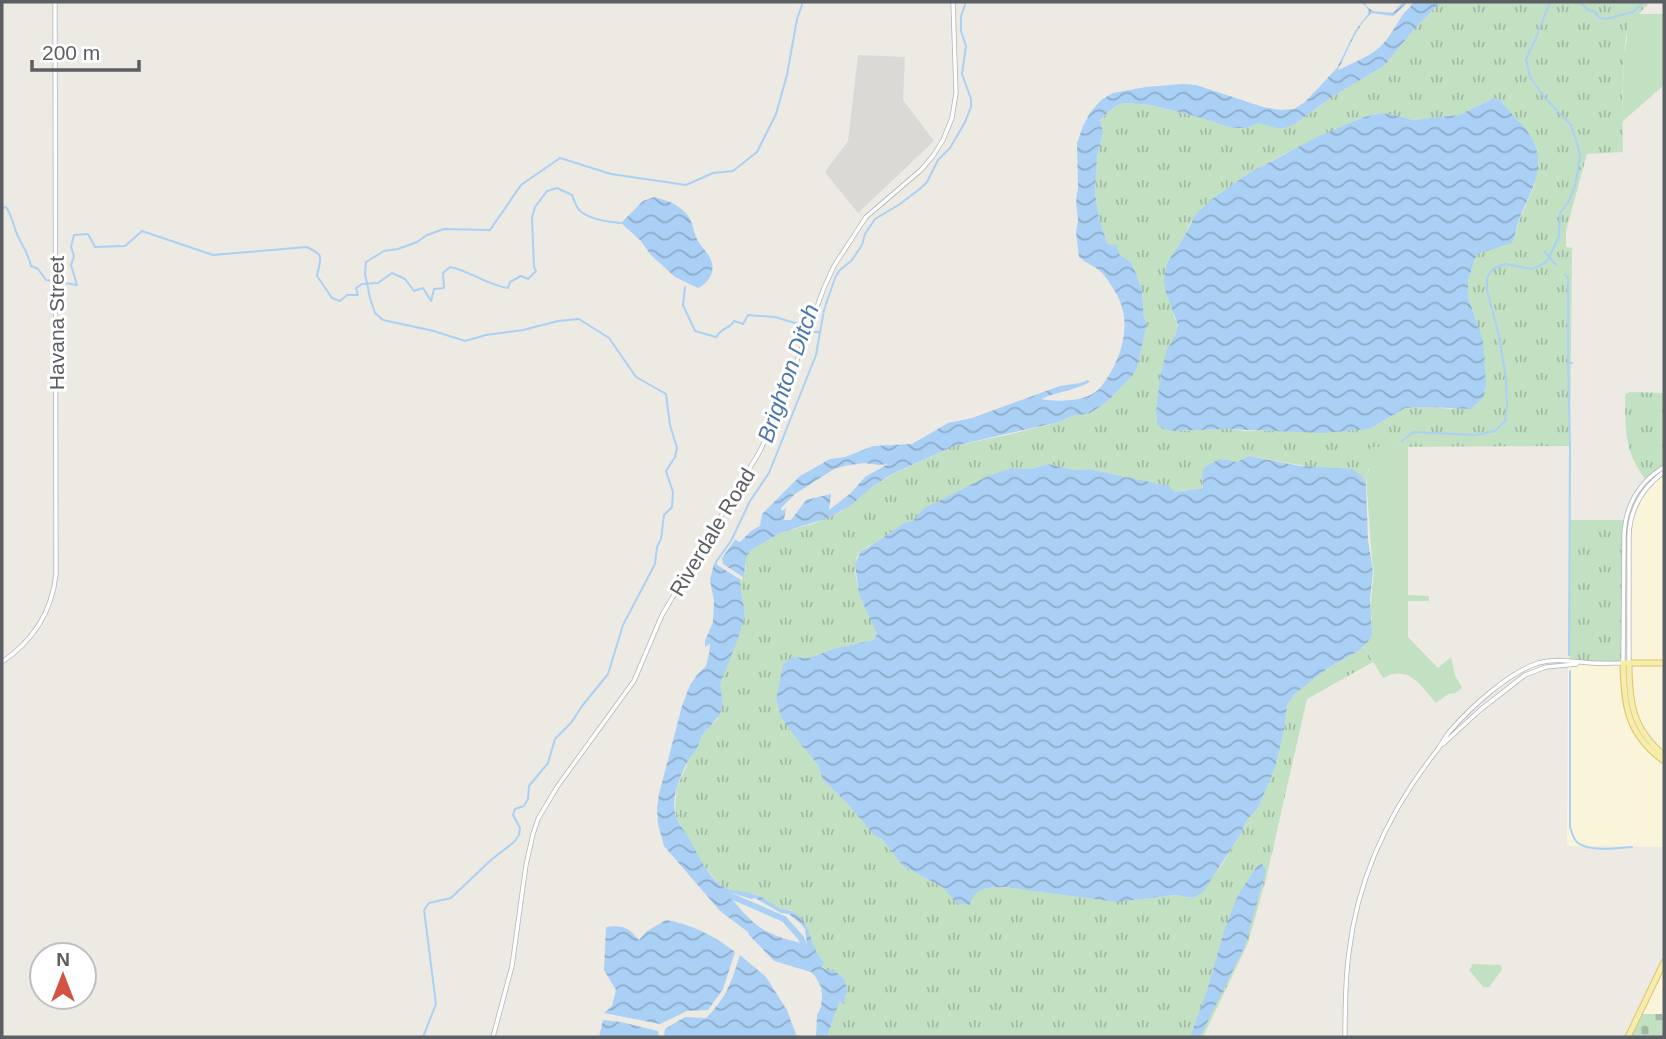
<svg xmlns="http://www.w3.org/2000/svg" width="1666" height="1039" font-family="Arial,sans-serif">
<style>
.commercial{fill:#f9f4da}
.industrial{fill:#dbd9d5}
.grass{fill:url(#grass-tufts);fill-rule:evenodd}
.cemetery{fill:url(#cemetery-stones)}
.park{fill:#c2e1c3}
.water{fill:url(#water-waves);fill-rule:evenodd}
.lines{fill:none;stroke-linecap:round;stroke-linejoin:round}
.stream{stroke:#aad0f5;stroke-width:2}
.river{stroke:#aad0f5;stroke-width:6}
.minor-casing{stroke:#b0b3b6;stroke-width:5}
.major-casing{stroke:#e0c467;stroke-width:7}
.minor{stroke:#fff;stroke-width:3.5}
.major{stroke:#f5edae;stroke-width:5}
.labels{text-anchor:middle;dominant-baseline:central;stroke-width:6;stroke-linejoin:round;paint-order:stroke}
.street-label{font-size:21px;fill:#5b5e62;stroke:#fff}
.water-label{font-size:23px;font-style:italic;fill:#4d77ac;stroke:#fff}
</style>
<defs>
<pattern id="grass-tufts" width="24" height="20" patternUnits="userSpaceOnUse" patternTransform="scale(1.75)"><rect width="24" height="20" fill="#c2e1c3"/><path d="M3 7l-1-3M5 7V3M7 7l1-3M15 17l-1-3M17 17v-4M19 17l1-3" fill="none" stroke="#a1baa2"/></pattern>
<pattern id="cemetery-stones" width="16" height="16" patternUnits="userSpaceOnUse" patternTransform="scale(1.75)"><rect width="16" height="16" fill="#c2e1c3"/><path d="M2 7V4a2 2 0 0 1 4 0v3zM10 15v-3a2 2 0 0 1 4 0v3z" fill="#a1baa2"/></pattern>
<pattern id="water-waves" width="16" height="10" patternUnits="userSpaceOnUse" patternTransform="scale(1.75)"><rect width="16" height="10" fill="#aad0f5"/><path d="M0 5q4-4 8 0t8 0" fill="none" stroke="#8dacca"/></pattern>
</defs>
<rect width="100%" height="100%" fill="#eceae3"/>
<!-- commercial -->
<path class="commercial" d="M1664 472V847L1567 846 1568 665 1583 663H1629L1631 520 1644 491Z
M1664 962V1014H1640Z"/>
<!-- industrial -->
<path class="industrial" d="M858 55 905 57 903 100 934 141 858 213 825 172 848 141Z"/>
<!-- grass -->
<path class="grass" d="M1440 2H1650L1627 27C1627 38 1624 46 1624 56 1622 88 1622 120 1623 152L1587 154 1566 231V247L1572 248 1570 446 1371 447 1367 467 1369 472 1366 475V484L1362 476 1249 456 1237 462 1220 460 1202 474 1203 488 1175 492 1168 486 1089 469 1074 470 1048 464 1031 469 1012 468 913 521C900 524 891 532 881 540 875 544 866 546 861 551 844 569 869 615 877 633L873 640 833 649 810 658 792 657 776 699 781 717 799 742 818 765 823 780 847 803 874 835 883 840 903 866 944 888 972 896 976 892 985 888 1004 887 1067 894 1151 897 1175 895 1192 898 1221 866 1240 835 1247 820 1258 808 1275 767 1285 726 1287 705 1295 694 1328 668 1360 650 1364 647 1373 662 1307 699 1266 879 1248 943 1203 1037H827L838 1004 840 1002 843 1004 831 971 827 970 822 966 801 919 791 910H783L756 894 739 892 724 888 718 883 700 861 676 817 675 807 677 787 689 760 697 748 700 739 705 730 718 719 722 696 720 687 721 680 734 647 744 617V606L739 587 746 568V557L748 552 780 533 812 524 841 512 872 487 893 474 954 446 1012 434 1059 422 1072 416 1090 413 1108 401 1133 375 1137 367 1147 323 1144 318 1142 290 1131 262 1119 254 1117 249 1107 243 1099 218 1095 193 1097 158 1103 132 1100 120 1113 108 1120 104 1127 103 1150 105 1195 116 1232 128H1247L1259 123 1295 124 1333 96 1384 66 1411 33ZM1494 98 1501 101 1507 110 1525 129 1535 184 1519 221 1515 236 1477 254 1468 280V297L1476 319 1486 385 1453 409 1429 407 1405 408 1369 429 1246 431 1226 429 1175 431V336L1178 325 1174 317 1167 263 1185 235 1189 225 1212 199 1249 173 1282 155 1364 117 1381 113 1395 115 1413 120 1434 119 1459 115Z
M1630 392 1664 393V467L1646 480C1623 450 1626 430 1625 394Z
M1569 520H1625L1623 663 1570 661Z"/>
<!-- cemetery -->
<path class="cemetery" d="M1640 1014H1664V1037H1628Z"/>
<!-- park -->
<path class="park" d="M1638 14H1664V85L1622 122 1624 52 1627 40V27Z
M1371 447H1408V595L1429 596V601H1408V637L1438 668 1451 657 1455 675 1462 688 1455 693 1448 694 1436 703C1421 686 1409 664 1383 678L1364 647 1367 643 1372 619 1370 610 1374 570 1372 561 1366 475 1369 472V469L1365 467Z
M1471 964 1501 965 1502 970 1489 987H1483L1469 970 1472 966Z"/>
<!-- water -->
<path class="water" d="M1403 2H1408L1393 16 1372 13C1356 26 1348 51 1338 70 1344 68 1348 65 1353 63 1381 50 1384 45 1400 19 1403 12 1410 9 1413 2H1440L1411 33 1384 66 1333 96 1295 124 1285 128H1276L1259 123 1247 128H1232L1195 116 1150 105 1127 103 1120 104 1113 108 1100 120 1103 132 1097 158 1095 193 1099 218 1107 243 1110 245 1116 244 1119 254 1131 262 1136 274 1142 290 1144 318 1147 323 1137 368 1133 375 1108 401 1098 408 1090 413 1072 416 1059 422 954 446 892 474 872 487 850 506 831 517 780 533 748 552C745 560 746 569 743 577L723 564 722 558 735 540 740 542 751 531 760 526 762 514 800 476 830 459 845 457 873 446 912 444 948 423 972 418 1060 386 1080 383 1088 380 1090 382C1075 390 1056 392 1041 399 1057 402 1085 402 1098 390 1103 385 1107 378 1111 372 1123 350 1130 324 1119 299 1118 295 1105 275 1101 272 1095 266 1085 263 1079 257L1076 232 1078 220 1076 202 1078 186 1077 143 1083 126 1090 113 1101 100 1113 93 1146 87 1182 84 1196 85 1263 107 1280 110 1294 109 1305 102 1337 68 1355 31 1368 14 1369 11 1365 5 1373 11 1393 13ZM864 463 879 465 888 464 865 477 851 493 829 510 831 494 806 500 791 520H784L786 508 782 511 781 508 795 494 834 469 844 466Z
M1494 98 1501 101C1510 114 1525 125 1532 139 1547 166 1531 191 1520 217 1517 225 1516 234 1512 243L1477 254 1468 280V297L1483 340 1486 385 1483 397 1471 409 1429 407 1405 408 1369 429 1323 433 1226 429 1175 431 1163 429 1157 424 1156 412 1160 377 1167 349 1175 336 1178 325 1166 293 1164 280 1167 263 1185 235 1196 214 1212 199 1249 173 1319 136 1364 117 1381 113 1395 115 1413 120 1459 115Z
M654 197C663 200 672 201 680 208 693 219 691 222 696 237 699 245 708 252 711 260 716 272 708 283 698 288L675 277 651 255 640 240 621 223 643 201Z
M1249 456 1300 466 1352 469 1362 476 1366 484 1368 540 1373 571 1370 600 1372 635 1367 643 1360 650 1328 668 1295 694 1287 705 1285 726 1275 768 1258 808 1247 820 1240 835 1203 892 1193 898 1175 895 1117 902 1004 887C988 888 975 886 970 905L956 903 944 888 903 866 883 840 874 835 847 803 823 780 818 765 799 742 781 717 776 699 783 665 792 657 810 658 833 649 873 640 877 634 859 594 855 564 861 551 877 542 904 523 913 521 923 509 990 475 1012 468 1031 469 1048 464 1074 470 1089 469 1169 486 1175 492 1203 488 1202 474 1205 467 1220 459 1237 462Z
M714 563 741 580C738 592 746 604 744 617 741 633 733 651 727 667 725 672 722 677 721 682 719 690 724 699 722 708 719 721 707 726 701 738 699 741 699 744 697 748 695 752 691 756 688 761 680 776 670 799 676 817 679 825 686 832 690 840 698 855 705 871 719 884 728 892 742 890 754 894 762 896 773 905 781 909 784 910 788 909 791 911 813 921 808 947 824 962L822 967 827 970H834L844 979 848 992 845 995 844 1004 840 1002 838 1005 827 1037H816L817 1015 821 1007 822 996 821 987 815 976 811 972 774 961 749 935 748 932 720 911 664 846 658 824 657 808 659 794 682 706 690 685 697 675 706 666 709 654 710 644 705 647V641L713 622 714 601 710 580ZM726 891 751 899 755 898 781 913 789 914 800 923 805 929 807 945C795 941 782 939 770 933 753 926 737 906 726 891Z
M1262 864 1266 869 1265 874 1245 946 1200 1037H1190L1207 991 1224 931 1238 895 1258 865Z
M666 920C691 924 715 936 735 952L723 989 708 1010 687 1011 660 1024 604 1013 612 1006 616 990 604 970 606 927C623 925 628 927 639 940L647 931Z
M740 955 766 977 787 1010 797 1037H664L665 1029 685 1017 706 1018C727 997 731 983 740 955Z
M603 1020 621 1022 658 1031 659 1037H599Z"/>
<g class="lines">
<!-- stream -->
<path class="stream" d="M1363 2 1365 5
M1580 2 1588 10 1595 12 1600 18 1606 19 1633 12 1644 2
M2 208 6 207C12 215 13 225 17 234 22 246 28 252 31 266L38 269 46 280 77 285 71 265 74 256 71 247 74 235 88 234 95 247 125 246 142 231 213 255 307 247C325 256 321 256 317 276L332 298 340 301 347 295H358L356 288 362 284 378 283 392 273 405 279 414 291 423 288 431 301 434 289 444 288 443 273 450 267C471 271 486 285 508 288L510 282 521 276 528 279 536 271 534 267 532 218 535 207 547 191 557 188 572 195C574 200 576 207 580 211 591 220 608 222 621 223
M1545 252 1556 265
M1565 274 1568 279V363H1572
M685 287 683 305 695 331 716 337C723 326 729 330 734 321L743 324 748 315 775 317 805 326
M812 332H819
M1568 363 1570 446 1569 655
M1402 441 1414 432 1475 435 1495 431 1505 421 1507 405 1506 378 1499 336 1487 290V277L1493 269 1505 264 1532 269 1545 263 1549 258 1559 236 1560 213 1569 201 1575 186 1580 158 1579 150 1571 125 1545 98 1530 77 1526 59 1535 40 1550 2
M716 566V562L731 541 750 501 769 473 816 355 824 310 835 278 839 271 852 260 862 245 865 234 875 219 900 204 921 188 927 182 938 160 950 148 965 122 971 107V99L962 74 966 46 961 31V16L966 2
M1570 671V827C1572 833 1573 839 1578 843 1590 852 1618 848 1632 847
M423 1037 436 1004 424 910 429 903 451 898 491 860 514 842 519 835 520 828 513 815 515 809 524 806 528 799 529 786 548 763 555 739 571 723 582 706 608 674 623 625 655 564 657 547 661 539 664 515 672 507 673 492 666 471 675 457 677 448 670 425 666 394 636 377 609 338 579 319 558 321 523 330 486 335 465 341 434 331 383 320 375 313 370 298 365 274 366 262 384 251 398 249 417 242 427 235 444 229 490 230 521 185 560 158 611 174 686 185 713 173 733 171 757 152 776 114 787 75 797 19 803 2"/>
<!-- river -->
<path class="river" d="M724 893 784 919 801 938 806 950"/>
<!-- minor casing -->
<g class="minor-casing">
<path id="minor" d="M2 662C33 641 52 611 56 574L55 2
M1629 663V536C1630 509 1642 488 1664 472
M1443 744 1480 710 1525 675 1546 667 1577 664
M493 1037 512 966 526 865 533 834 538 819 557 787 634 681 662 615 760 451 777 414 824 288 834 266 866 217 921 170 933 156 943 140 952 118 956 93 953 2
M1345 1037C1345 1009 1345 980 1349 952 1358 876 1391 808 1438 749 1442 743 1445 737 1450 731 1471 707 1508 673 1538 663 1553 659 1566 661 1581 662 1595 664 1609 663 1623 663L1624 536C1625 506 1639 482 1664 467"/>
</g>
<!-- major casing -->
<g class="major-casing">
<path id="major" d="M1629 663C1629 701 1632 729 1664 755
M1664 663H1623C1624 706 1627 734 1664 761
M1628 1037 1664 962"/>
</g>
<!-- minor -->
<use href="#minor" class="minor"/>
<!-- major -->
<use href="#major" class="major"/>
</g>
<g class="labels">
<!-- street labels -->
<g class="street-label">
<text transform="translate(56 323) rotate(-90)">Havana Street</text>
<text transform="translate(712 532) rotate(-59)">Riverdale Road</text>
</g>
<!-- water labels -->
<g class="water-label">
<text transform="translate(788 373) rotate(-71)">Brighton Ditch</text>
</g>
</g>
<!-- border -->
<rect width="1666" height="1039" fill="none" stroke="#5b5e62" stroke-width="7"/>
<!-- north arrow -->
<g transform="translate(63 976)"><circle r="33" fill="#ffffff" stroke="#bdbfc0" stroke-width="2"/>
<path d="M0-5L12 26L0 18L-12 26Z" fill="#d45340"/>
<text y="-10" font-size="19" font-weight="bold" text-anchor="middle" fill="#5b5e62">N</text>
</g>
<!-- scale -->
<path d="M32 60v10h107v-10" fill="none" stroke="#5b5e62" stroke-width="3.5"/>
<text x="42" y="60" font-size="21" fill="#5b5e62" stroke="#ffffff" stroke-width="5" paint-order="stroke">200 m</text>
</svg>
